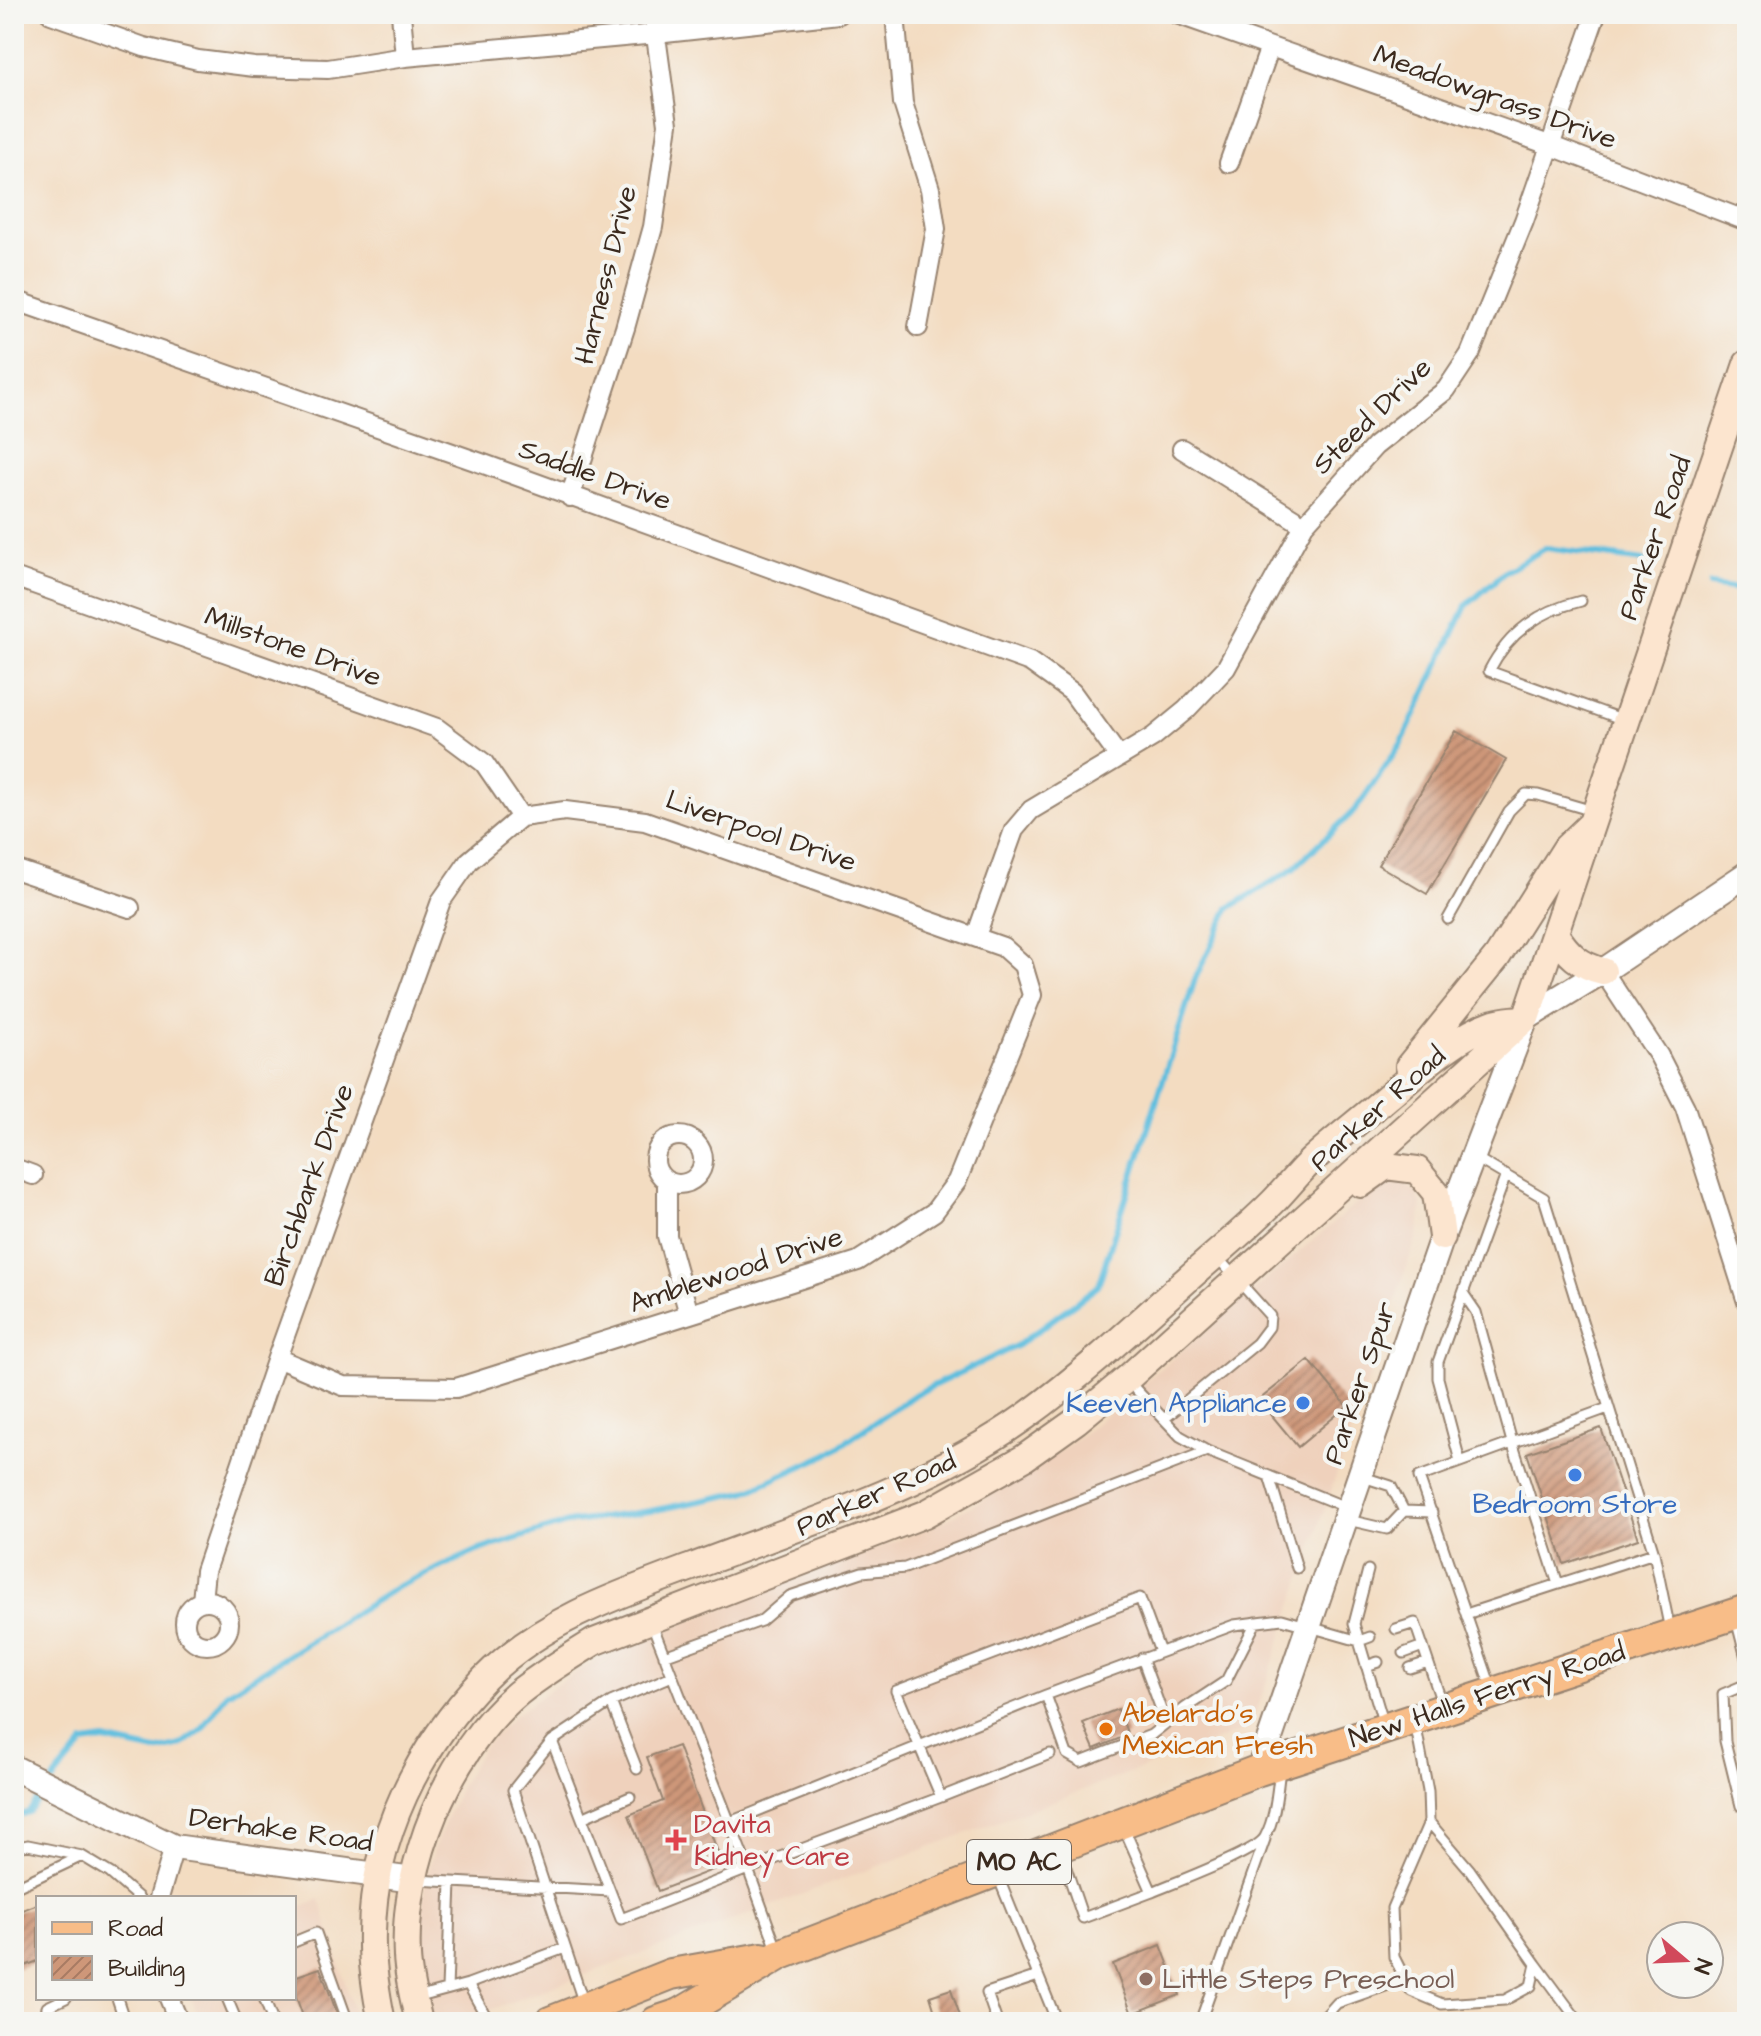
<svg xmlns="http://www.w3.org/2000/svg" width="1761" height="2036" font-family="'Architects Daughter',sans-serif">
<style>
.built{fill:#efd1bc}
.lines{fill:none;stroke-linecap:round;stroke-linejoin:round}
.stream{stroke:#5fbede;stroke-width:6}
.building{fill:url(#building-hatch)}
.service-casing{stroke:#978370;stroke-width:13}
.minor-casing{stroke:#978370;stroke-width:22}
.tertiary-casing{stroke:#978370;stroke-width:28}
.secondary-casing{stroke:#978370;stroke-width:30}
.primary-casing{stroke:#978370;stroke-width:34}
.service{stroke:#fff;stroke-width:9}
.minor{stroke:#fff;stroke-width:18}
.tertiary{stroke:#fff;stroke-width:24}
.secondary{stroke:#fce5cf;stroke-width:26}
.primary{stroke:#f8bd88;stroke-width:30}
.shop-dot{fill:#3f7fe0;stroke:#f6f6f2;stroke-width:3}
.food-dot{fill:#e8710a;stroke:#f6f6f2;stroke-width:3}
.health-dot{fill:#e0444e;stroke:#f6f6f2;stroke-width:3}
.education-dot{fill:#8d6e63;stroke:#f6f6f2;stroke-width:3}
.labels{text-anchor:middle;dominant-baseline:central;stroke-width:8;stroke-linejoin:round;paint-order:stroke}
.shield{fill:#f6f6f2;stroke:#73675e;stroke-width:2}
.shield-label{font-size:26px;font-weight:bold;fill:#3b2a1e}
.street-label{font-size:28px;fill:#3b2a1e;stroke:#f6f6f2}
.shop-label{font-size:28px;fill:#366cbe;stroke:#f6f6f2;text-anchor:end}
.food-label{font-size:28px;fill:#c56008;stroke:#f6f6f2;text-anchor:start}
.health-label{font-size:28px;fill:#be3a42;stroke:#f6f6f2;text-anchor:start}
.education-label{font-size:28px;fill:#785e54;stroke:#f6f6f2;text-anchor:start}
</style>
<defs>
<pattern id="building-hatch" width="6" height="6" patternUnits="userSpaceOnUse" patternTransform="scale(2)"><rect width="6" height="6" fill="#ce9779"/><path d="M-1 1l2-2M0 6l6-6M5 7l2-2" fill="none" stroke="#a87b63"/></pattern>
</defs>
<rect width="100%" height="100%" fill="#f6f6f2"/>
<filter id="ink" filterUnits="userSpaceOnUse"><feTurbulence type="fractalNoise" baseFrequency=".0125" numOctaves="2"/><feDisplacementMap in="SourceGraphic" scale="16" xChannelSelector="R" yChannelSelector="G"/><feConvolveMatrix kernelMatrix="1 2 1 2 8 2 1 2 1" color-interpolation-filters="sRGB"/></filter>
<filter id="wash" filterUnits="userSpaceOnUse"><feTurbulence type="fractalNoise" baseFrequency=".006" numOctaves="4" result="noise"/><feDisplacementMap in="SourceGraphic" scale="32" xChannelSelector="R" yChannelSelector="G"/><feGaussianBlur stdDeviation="1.8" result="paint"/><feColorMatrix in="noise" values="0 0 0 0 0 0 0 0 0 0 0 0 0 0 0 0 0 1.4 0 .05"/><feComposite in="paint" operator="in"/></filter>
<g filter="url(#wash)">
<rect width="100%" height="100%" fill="#f3dcc1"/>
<!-- built -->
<path class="built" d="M1401 1183 1416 1191 1422 1206 1418 1233 1259 1704 1248 1729 457 2022H430L422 1998 420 1942 424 1890 434 1848 460 1787 484 1746 513 1717 552 1688 595 1660 631 1644 937 1525 1004 1488 1076 1440 1363 1198 1383 1185Z
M320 1899 357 2022H199L191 1998H294V1909Z"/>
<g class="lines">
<!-- stream -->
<path class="stream" d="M1710 585 1747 590
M53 1780 84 1743 105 1740 156 1751 181 1745 202 1729 226 1694 397 1587 479 1550 567 1523 650 1511 745 1492 828 1454 916 1394 1018 1345 1098 1286 1195 979 1229 908 1293 869 1356 809 1401 744 1466 606 1506 571 1546 548 1643 561
M14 1817 29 1812 46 1789"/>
</g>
<g id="blocks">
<!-- building -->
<path class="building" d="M1456 731 1506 760 1427 894 1378 865Z
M1309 1360 1347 1406 1298 1447 1259 1400Z
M1601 1428 1638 1539 1564 1564 1527 1453Z
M1118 1709 1128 1735 1094 1749 1083 1723Z
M678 1746 723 1866 658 1891 629 1815 663 1801 647 1757Z
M38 1904V1961L14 1970V1913Z
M1161 1945 1180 1995 1132 2014 1113 1964Z
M320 1968 338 2016 321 2022H305L294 1991V1977Z
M951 1989 962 2022H938L930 1996Z"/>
</g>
</g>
<g filter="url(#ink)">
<use href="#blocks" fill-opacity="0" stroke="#978370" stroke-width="2"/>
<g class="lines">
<!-- service casing -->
<g class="service-casing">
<path id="service" d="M1581 601C1539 611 1509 632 1489 671L1624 720
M1448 919 1509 811 1526 794 1538 795 1593 811
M1476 1158 1544 1198 1654 1553 1670 1630
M1463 1293 1476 1312 1512 1442 1558 1584
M1127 1380 1180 1436 1207 1451
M1164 1419 1257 1343 1269 1327 1270 1316 1217 1257
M1460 1461 1438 1378V1362L1506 1175
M1269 1476 1297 1568
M1360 1476 1391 1486 1404 1511
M1348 1520 1387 1529 1404 1511 1432 1512
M1368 1570 1354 1624 1359 1641 1370 1637
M1466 1614 1654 1553
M1736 1619 1747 1662
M652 1624 748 1869 941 1797 896 1691 1140 1598 1160 1652
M1396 1629 1415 1623 1443 1706
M1404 1653 1423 1646
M664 1656 761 1621 790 1596 862 1572 905 1568 1207 1451 1348 1508
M1142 1658 1166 1723
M1366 1666 1378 1662
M1410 1668 1428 1662
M1747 1684 1723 1694 1725 1741 1741 1806 1747 1803
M1492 1690 1419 1477 1608 1408
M1046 1695 1067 1754 1081 1762 1151 1735 1185 1708 1226 1681 1256 1622
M611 1702 637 1769
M1415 1722 1428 1791 1429 1822 1392 1908 1394 1957 1411 1991 1442 2004 1505 2000 1531 1986 1536 1964 1470 1870 1429 1822
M552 1741 621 1919 748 1869 778 1952
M941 1797 1050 1754
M582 1818 630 1797
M730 1822 1046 1695 1234 1625 1282 1619 1359 1641 1384 1725
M14 1848 28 1845 82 1856 110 1873 139 1898
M1060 1850 1083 1918 1152 1892 1123 1826
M997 1874 1057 2022
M417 1880 610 1891
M14 1888 82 1856
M1152 1892C1173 1883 1257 1852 1265 1837 1276 1817 1277 1790 1280 1769
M294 1942 316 1933 348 2022
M1536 1964 1579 2022
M468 1984 489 2022
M447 1989 451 1882
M117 1998 125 2022
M227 1998 237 2022
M264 1998 273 2022
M416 1998 468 1984 565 1948
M584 2004 513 1790 552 1741 611 1702 672 1676
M45 2022 47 2007 66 1998
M997 2022 987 1993 1038 1976
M1200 2022 1265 1839
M1320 2022 1337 2003 1405 1979"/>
</g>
<!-- minor casing -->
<g class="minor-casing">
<path id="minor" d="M51 14 144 47 198 60 254 67 328 69 405 57 656 34 839 14
M401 14 405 57
M895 14 903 103 930 189 936 229 918 327
M1177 14 1549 145 1747 221
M1229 163 1270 47
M14 300 481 463 1030 662 1072 692 1119 757
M1182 449 1304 525
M570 497 625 328 653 227 668 124 653 14
M14 577 437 728 484 763 521 817
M14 869 130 908
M976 936 1014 830 1031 810 1153 737 1186 710 1226 668 1304 525 1375 446 1446 390 1470 354 1524 221 1596 14
M1603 971 1659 1056 1685 1107 1747 1302
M655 1160a24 24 0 1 1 48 0a24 24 0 1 1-48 0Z
M14 1168 33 1175
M667 1181V1236L689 1314
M277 1358 343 1386 456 1388 858 1261 934 1212 957 1181 1032 995 1023 965 1003 947 645 821 565 811 521 817
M185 1623a22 22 0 1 1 44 0a22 22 0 1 1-44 0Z
M202 1601 205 1571 277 1358 441 901 469 861 521 817
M159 1898 174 1847
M169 1998 179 2022"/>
</g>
<!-- tertiary casing -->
<g class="tertiary-casing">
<path id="tertiary" d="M14 1768 174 1847 413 1880
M1259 1770 1442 1237 1526 1018 1603 971 1747 874"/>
</g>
<!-- secondary casing -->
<g class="secondary-casing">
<path id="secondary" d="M1555 934C1568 954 1580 966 1603 971
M1409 1066 1497 957 1566 848 1589 826
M1361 1184 1386 1166 1417 1170 1436 1193 1442 1237
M382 2022C376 1993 371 1963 372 1933 373 1837 419 1746 485 1678 541 1621 619 1594 692 1567 805 1524 927 1487 1026 1416 1081 1376 1131 1330 1182 1284 1212 1257 1244 1231 1273 1202 1286 1189 1298 1173 1312 1160 1336 1138 1362 1119 1387 1097 1417 1072 1456 1036 1494 1023 1504 1020 1516 1020 1526 1018
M419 2022C414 2000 408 1978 407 1956 402 1865 448 1752 518 1693 542 1674 568 1658 594 1642L925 1514 1024 1458 1076 1421 1129 1377 1526 1018 1747 364"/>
</g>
<!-- primary casing -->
<g class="primary-casing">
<path id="primary" d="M550 2022 671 1974 762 1958
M656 2022 680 2014 779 1955 1259 1770 1747 1610"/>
</g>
<!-- service -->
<use href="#service" class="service"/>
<!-- minor -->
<use href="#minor" class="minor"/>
<!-- tertiary -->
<use href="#tertiary" class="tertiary"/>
<!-- secondary -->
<use href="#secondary" class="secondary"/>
<!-- primary -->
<use href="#primary" class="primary"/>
</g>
</g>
<!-- markers -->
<g class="shop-dot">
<circle cx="1303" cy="1403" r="8"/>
<circle cx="1575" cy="1475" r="8"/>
</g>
<circle class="food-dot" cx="1106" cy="1729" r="8"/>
<path class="health-dot" d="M672 1828h8v8h8v8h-8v8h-8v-8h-8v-8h8z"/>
<circle class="education-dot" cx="1146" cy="1979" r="8"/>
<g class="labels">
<!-- shield labels -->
<rect class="shield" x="967" y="1840" width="104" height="44" rx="6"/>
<g class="shield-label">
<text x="1019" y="1862">MO AC</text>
</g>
<!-- street labels -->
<g class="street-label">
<text transform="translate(1495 97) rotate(20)">Meadowgrass Drive</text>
<text transform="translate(606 275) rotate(-76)">Harness Drive</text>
<text transform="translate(1372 416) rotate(-44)">Steed Drive</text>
<text transform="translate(595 475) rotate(20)">Saddle Drive</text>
<text transform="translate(1655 538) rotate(-71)">Parker Road</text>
<text transform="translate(293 647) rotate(20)">Millstone Drive</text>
<text transform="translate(761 831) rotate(19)">Liverpool Drive</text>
<text transform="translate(1378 1109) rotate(-42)">Parker Road</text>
<text transform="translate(309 1185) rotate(-70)">Birchbark Drive</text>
<text transform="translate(736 1270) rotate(-18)">Amblewood Drive</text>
<text transform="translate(1360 1383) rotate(-71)">Parker Spur</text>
<text transform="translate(876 1494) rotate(-24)">Parker Road</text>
<text transform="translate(1487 1695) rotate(-18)">New Halls Ferry Road</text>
<text transform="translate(281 1830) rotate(8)">Derhake Road</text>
</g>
<!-- shop labels -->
<g class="shop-label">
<text x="1287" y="1403">Keeven Appliance</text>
<text x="1575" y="1504" text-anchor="middle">Bedroom Store</text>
</g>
<!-- food labels -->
<g class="food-label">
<text x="1122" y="1713">Abelardo’s<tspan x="1122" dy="32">Mexican Fresh</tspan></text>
</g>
<!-- health labels -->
<g class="health-label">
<text x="694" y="1824">Davita<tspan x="694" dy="32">Kidney Care</tspan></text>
</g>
<!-- education labels -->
<g class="education-label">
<text x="1162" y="1979">Little Steps Preschool</text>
</g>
</g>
<!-- margin -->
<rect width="1761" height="2036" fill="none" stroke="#f6f6f2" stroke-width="48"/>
<!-- legend -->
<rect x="36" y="1896" width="260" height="104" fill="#f6f6f2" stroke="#aba49d" stroke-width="2"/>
<rect x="52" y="1922" width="40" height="12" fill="#f8bd88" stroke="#aba49d" stroke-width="2"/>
<text x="108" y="1936" font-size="24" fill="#3b2a1e">Road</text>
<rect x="52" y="1956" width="40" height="24" fill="url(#building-hatch)" stroke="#aba49d" stroke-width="2"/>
<text x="108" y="1976" font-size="24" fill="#3b2a1e">Building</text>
<!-- north arrow -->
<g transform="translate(1685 1960) rotate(109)"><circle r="38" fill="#f6f6f2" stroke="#aba49d" stroke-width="2"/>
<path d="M0-6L14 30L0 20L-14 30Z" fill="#d1495b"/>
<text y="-12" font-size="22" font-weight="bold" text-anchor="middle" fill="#3b2a1e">N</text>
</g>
</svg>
